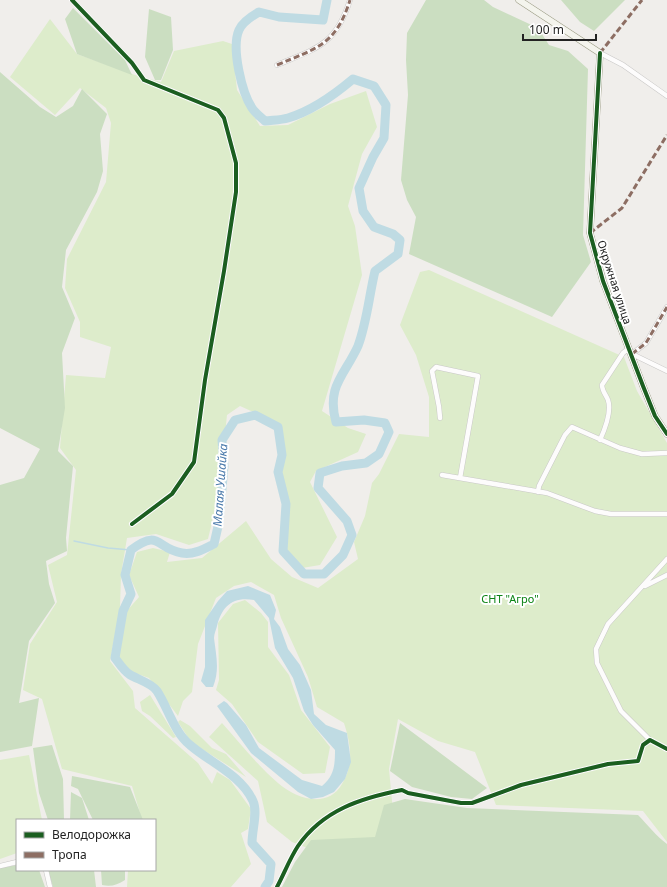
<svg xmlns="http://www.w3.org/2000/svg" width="667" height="887" font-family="'Noto Sans',sans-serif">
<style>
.grass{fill:#ddeccb}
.forest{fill:#cbdec1}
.water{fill:#bfdbe3}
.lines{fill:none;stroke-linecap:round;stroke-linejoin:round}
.stream{stroke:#bfdbe3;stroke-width:1.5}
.river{stroke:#bfdbe3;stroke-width:9}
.street-casing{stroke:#c9c8c7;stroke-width:5.5}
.secondary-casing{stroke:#999a82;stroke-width:7}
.street{stroke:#fdfcfc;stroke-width:4.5}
.secondary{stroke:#f4f4ed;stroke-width:6}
.quiet{stroke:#8d6e63;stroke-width:3;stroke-dasharray:6 3;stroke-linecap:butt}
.cycleway-casing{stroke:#fff;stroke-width:6}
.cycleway{stroke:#1b5e20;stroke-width:4}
.labels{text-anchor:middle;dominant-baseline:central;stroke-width:4;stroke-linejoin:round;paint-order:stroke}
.street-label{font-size:11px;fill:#222;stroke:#fff}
.park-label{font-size:11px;fill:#0c8416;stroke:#fff}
.water-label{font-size:12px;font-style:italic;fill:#4a7aab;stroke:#fff}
</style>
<rect width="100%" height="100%" fill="#f0eeeb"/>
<!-- grass -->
<path class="grass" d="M50 19 77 54 135 75 161 82 174 51 223 41 232 44 237 90 260 126 288 125 330 104 366 91 377 127 362 154 348 206 355 226 362 275 322 411 348 428 366 434 358 452 316 471 310 482 337 537 320 565 302 568 286 552V524L280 476 282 425 240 406 227 415 219 493 208 539 189 545 156 534 127 538 121 574 120 608 110 661 133 691 135 708 198 763 212 784 217 772 230 780 251 809 248 829 241 833 251 864 231 887H127L128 870H155V820H142L132 786 62 769 42 699 23 690 30 644 57 602 48 565 67 555 76 470 60 448 66 375 105 378 111 347 80 337V322L65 288 67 259 106 182 111 123 106 108 80 88 55 115 10 77Z
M429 270 624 357 637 391 667 443V842L643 811 496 805 475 752 438 741 398 719 389 769 395 833 318 852 292 842 267 822 258 781 209 737 222 723C240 743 258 766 278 783 296 799 328 809 342 784 354 764 351 745 344 723L317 707 308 677 281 618 274 595 251 582 234 586 216 598 198 644 192 692 183 701 178 716 149 678 129 671 118 656 126 612 139 597 129 575 137 552 153 548 170 552 167 562 202 558 246 521 271 559 292 577 318 588 358 559 354 542 365 516 372 483 379 474 399 434 429 437V397L416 355 400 325 420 272Z
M245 600 261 613 268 622V647L289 675 301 710 330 747 325 773 303 774 258 742 232 704 216 690 219 680 218 623 233 604Z
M150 695 176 737 173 738 150 716 142 711 140 702Z
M180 720 190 726 212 748 226 754 246 777 191 742 178 722Z
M29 755 42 820H17V853L0 859V760Z"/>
<!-- forest -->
<path class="forest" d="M426 0H484L493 7 538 28 549 45 568 51 588 69 583 235 591 262 552 317 409 254 416 217 407 200 401 180 408 95 406 60 407 33Z
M561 0H625L594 31 580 22Z
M73 8 125 60 132 75 77 54 65 19Z
M149 9 171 17 173 50 161 80H155L145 57Z
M0 72 40 107 56 117 73 106 82 89 107 114 100 134 103 171 97 192 66 250 62 287 75 318 62 353 65 408 58 451 73 466 66 538 67 551 46 561 49 584 55 603 29 641 19 703 39 698 32 746 0 752V485L24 478 40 449 0 428Z
M400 723 487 788 472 799 451 797 412 787 390 771Z
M52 745 63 779 64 820H48L39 793 33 748Z
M72 776 130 787 143 820H93L78 789 71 786Z
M71 792 82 798 89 820H70Z
M405 799 467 808 638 815C648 825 656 836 667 844V887H282L295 862 311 840 375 837 384 805Z
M17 865V870H39L45 887H0V868Z
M48 870H94L96 887H53Z
M101 870H125V880C117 885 111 887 102 885Z"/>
<!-- water -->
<path class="water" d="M248 586 270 595 276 610 274 619 280 627 288 649 300 665 311 690 314 714 326 725 347 733 351 762 345 779 334 792 323 797 311 799 298 792 251 753 217 706 224 701 227 703 246 725 259 748 302 780 322 786C334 776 335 766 335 750L313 725 304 711 293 678 275 648 269 618 254 600C233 596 222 606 217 626 216 630 214 634 214 638 216 655 220 670 213 687H206L201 681 205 667V620L218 601 227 591Z"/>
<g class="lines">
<!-- stream -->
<path class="stream" d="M74 541 108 548 131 550"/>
<!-- river -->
<path class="river" d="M265 887 269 881 271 864 252 843C252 830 258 812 253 801 241 775 211 763 190 745 174 732 168 708 157 691 152 683 136 679 129 674 123 670 119 663 115 658L123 611 131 594 125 575 131 550C160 528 156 549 182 553 194 555 204 549 214 544L219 522 224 466 222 440 235 420 255 415 278 427 282 455 278 472 286 504 283 551 304 574H324L343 555 352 535 347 521 318 488 320 473 342 466 366 463 379 454 389 432 385 423 364 420 336 422C326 386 345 375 358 346 367 322 369 296 375 271L398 254 400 240 393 234 374 227 363 211 359 188 373 157 384 138 386 105 374 86 353 79C334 95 312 111 288 118 281 120 273 120 265 121 261 117 255 113 252 108 242 93 231 48 239 30 242 23 252 16 259 12L279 17 323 20 327 0"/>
<!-- street casing -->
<g class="street-casing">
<path id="street" d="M72 0 132 63 144 80 218 110 224 118 236 163V192L224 271 205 380 194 462 172 494 132 524
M600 53 623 65 667 96
M277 65C317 48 336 45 350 0
M667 307 646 343 632 354 667 371
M440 418 439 407 432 371 436 367 478 376 460 478
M600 440C605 429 612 412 608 400 606 395 602 391 602 385L623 353 628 349
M442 475 547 493 595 511 611 514H667
M538 492 539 486 565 435 572 427 620 448 642 454 667 453
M645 586 667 575
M650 740 621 711 597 663 596 649 608 624 667 559
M0 866 17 862
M46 870 50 887
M277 887C284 874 290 858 298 846 323 810 361 798 402 790L408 793 461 803H472L521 785 608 764 638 761 643 745 650 740 667 749"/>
</g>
<!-- secondary casing -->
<g class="secondary-casing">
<path id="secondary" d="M519 0 600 53 590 233 603 281 643 386 655 416 667 434"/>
</g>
<!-- street -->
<use href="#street" class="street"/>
<!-- secondary -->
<use href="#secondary" class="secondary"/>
<!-- quiet -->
<path class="quiet" d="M600 53 642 0
M277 65C317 48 336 45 350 0
M590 233 622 208 667 135
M632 354 646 343 667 307"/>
<!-- cycleway casing -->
<g class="cycleway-casing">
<path id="cycleway" d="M72 0 132 63 144 80 218 110 224 118 236 163V192L224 271 205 380 194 462 172 494 132 524
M600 53 590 233 603 281 643 386 655 416 667 434
M277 887C284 874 290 858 298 846 323 810 361 798 402 790L408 793 461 803H472L521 785 608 764 638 761 643 745 650 740 667 749"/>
</g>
<!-- cycleway -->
<use href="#cycleway" class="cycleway"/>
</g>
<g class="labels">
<!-- street labels -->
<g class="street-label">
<text transform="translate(615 282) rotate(72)">Окружная улица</text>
</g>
<!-- park labels -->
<g class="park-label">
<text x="510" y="598">СНТ "Агро"</text>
</g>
<!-- water labels -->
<g class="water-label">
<text transform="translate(220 485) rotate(-86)">Малая Ушайка</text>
</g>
</g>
<!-- legend -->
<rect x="16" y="819" width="140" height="52" fill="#ffffff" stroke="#a7a7a7"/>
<rect x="24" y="832" width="20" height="6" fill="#1b5e20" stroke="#a7a7a7"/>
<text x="52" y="839" font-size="12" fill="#222222">Велодорожка</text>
<rect x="24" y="852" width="20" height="6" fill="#8d6e63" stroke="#a7a7a7"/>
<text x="52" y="859" font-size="12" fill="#222222">Тропа</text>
<!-- scale -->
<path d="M523 34v6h73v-6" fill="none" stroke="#222222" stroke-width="2"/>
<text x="529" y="34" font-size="12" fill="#222222" stroke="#ffffff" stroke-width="3" paint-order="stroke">100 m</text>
</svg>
